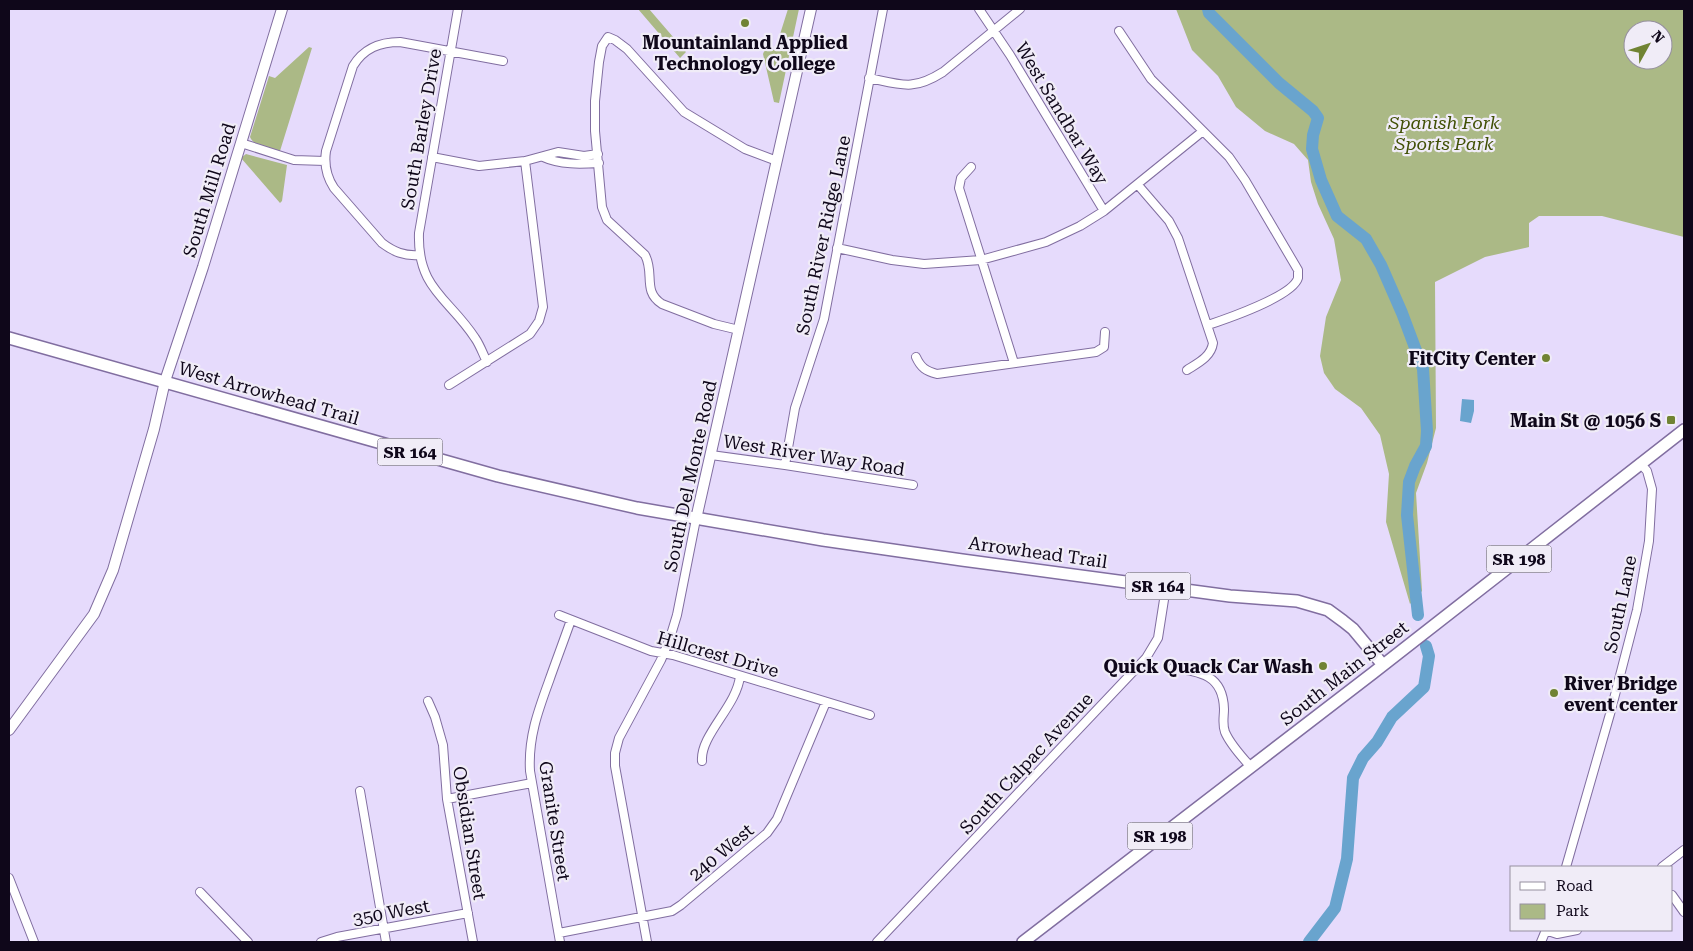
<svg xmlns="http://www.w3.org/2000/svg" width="1693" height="951" font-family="'Roboto Serif',serif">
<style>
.green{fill:#abb986;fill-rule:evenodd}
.water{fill:#69a4ce}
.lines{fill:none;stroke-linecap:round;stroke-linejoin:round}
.river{stroke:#69a4ce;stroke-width:12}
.street-casing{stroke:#816ea0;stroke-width:10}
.secondary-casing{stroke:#816ea0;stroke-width:12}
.primary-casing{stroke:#816ea0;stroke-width:14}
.street{stroke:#fff;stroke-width:8}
.secondary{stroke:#fff;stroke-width:10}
.primary{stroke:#fff;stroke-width:11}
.poi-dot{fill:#708333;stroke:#f0ecf7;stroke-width:2}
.labels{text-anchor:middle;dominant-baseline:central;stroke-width:4.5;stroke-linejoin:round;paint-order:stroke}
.shield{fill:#f0ecf7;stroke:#524c5c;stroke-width:1}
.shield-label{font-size:16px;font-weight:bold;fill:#0f071a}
.poi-label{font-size:18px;font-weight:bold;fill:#0f071a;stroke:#f0ecf7;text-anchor:end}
.street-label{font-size:18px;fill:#0f071a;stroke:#f0ecf7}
.park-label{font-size:18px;font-style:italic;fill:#415006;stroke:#f0ecf7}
</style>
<rect width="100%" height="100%" fill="#e6dbfc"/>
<!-- green -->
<path class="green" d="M638 9H649L686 52 680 58Z
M788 9H799L779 103 774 102 763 54 765 49 775 50Z
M1176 9H1684V237L1602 216H1539L1529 223V247L1485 257 1435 282 1436 428 1427 463 1416 493 1422 591 1410 604 1386 522 1389 474 1380 435 1361 408 1335 389 1324 373 1320 356 1326 317 1341 280 1334 239 1318 204 1311 182 1308 160 1294 144 1265 131 1236 107 1218 76 1192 50ZM1633 30H1663V60H1633Z
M309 47 312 48 280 151C270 148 254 147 250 137L269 76 275 78Z
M246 154 287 165 282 201 280 203 241 158Z"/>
<!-- water -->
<path class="water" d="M1462 399 1474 400V411L1471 423 1460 421Z"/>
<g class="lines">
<!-- river -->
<path class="river" d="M1208 9 1209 13 1279 83 1313 111 1318 118 1313 135 1312 149 1321 180 1337 216 1366 239 1381 265 1402 313 1423 369 1427 431 1426 446 1415 466 1409 482 1407 515 1418 615
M1309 942 1335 908 1347 859 1353 778 1363 758 1377 742 1392 717 1424 687 1429 656 1426 646"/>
<!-- street casing -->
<g class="street-casing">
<path id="street" d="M458 9 419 233C417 289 449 298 475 338 480 345 483 354 487 362
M979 9 1010 55 1104 211
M1119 31 1151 79 1229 157 1245 180 1298 270C1298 271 1298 277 1298 278 1293 296 1226 319 1208 325
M869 78C902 85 913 91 943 72L1020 9
M241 143 294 160 325 161
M432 157 479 166 525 161 558 152 584 156 598 154
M543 157C560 165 581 164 599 163
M971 167 961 178 959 188 1014 363
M1138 185 1169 221 1178 238 1213 343C1211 357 1198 363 1187 370
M837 248 892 260 924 264 981 260 1046 242 1080 226 1104 211 1203 131
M419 255C404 256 394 252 382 243L334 188C326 176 324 165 326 151L353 66C364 48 380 42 400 42L503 61
M739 330 714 324 662 304C642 291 655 274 645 255L607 220 602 207 595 131V101L599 62 602 46 608 37 615 40 627 49 684 112 745 149 777 161
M916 357C921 368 926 371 937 374L1096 352 1104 347 1105 332
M449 385 530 334 539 321 543 307 525 161
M711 455 785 465 913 485
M785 465 795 408 824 319 883 9
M559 615 651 651 673 655 870 715
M1173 668C1201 672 1223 675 1224 709 1224 717 1222 724 1225 732 1230 744 1241 756 1250 766
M428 701 435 717 443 745 447 799 473 942
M702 761C700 735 737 706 740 676
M360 791 386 942
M447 799 532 783
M1566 867 1610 714 1637 610 1649 541 1652 489 1647 471 1640 463
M1662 867 1684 850
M9 878 34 942
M200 892 248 942
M1672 895 1684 912
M1545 930 1557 934 1577 930
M559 933 672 911 681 905 767 833 777 819 826 702
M321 942 337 937 468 913
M560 942 530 771C528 738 538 711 549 681 556 661 564 640 571 620
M647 942 615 766V753L619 738 661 660 670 638 677 615 696 519
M877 942 1146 658 1158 638 1166 587
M1541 942 1546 930"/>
</g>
<!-- secondary casing -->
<g class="secondary-casing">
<path id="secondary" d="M696 519 811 9
M9 730 94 614 113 570 154 429 165 381 203 267 282 9"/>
</g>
<!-- primary casing -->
<g class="primary-casing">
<path id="primary" d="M9 338 498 476 637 508 823 540 962 560 1230 596 1297 601 1328 610 1343 621 1353 629 1383 665
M1023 942 1373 673 1684 430"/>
</g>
<!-- street -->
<use href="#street" class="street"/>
<!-- secondary -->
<use href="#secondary" class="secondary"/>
<!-- primary -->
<use href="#primary" class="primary"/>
</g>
<!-- markers -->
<g class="poi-dot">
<circle cx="745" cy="23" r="5"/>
<circle cx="1546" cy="358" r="5"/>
<rect x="1666" y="415" width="10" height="10" rx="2.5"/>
<circle cx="1323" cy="666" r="5"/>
<circle cx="1554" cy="693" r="5"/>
</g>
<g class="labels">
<!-- shield labels -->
<g class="shield">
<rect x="377.5" y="438.5" width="65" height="27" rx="4"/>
<rect x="1486.5" y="545.5" width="65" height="27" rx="4"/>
<rect x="1125.5" y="572.5" width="65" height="27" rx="4"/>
<rect x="1127.5" y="822.5" width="65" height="27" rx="4"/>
</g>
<g class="shield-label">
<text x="410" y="452">SR 164</text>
<text x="1519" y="559">SR 198</text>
<text x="1158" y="586">SR 164</text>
<text x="1160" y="836">SR 198</text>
</g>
<!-- poi labels -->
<g class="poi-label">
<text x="745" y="42" text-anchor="middle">Mountainland Applied<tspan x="745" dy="21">Technology College</tspan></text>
<text x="1536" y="358">FitCity Center</text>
<text x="1661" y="420">Main St @ 1056 S</text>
<text x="1313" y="666">Quick Quack Car Wash</text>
<text x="1564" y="683" text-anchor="start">River Bridge<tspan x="1564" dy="21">event center</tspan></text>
</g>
<!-- street labels -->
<g class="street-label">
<text transform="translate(1062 113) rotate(59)">West Sandbar Way</text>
<text transform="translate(421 129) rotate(-80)">South Barley Drive</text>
<text transform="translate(209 190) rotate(-73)">South Mill Road</text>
<text transform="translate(823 235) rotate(-78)">South River Ridge Lane</text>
<text transform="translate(269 393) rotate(16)">West Arrowhead Trail</text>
<text transform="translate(814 455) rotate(9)">West River Way Road</text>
<text transform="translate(690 476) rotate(-78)">South Del Monte Road</text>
<text transform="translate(1038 552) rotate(8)">Arrowhead Trail</text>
<text transform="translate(1620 604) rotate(-78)">South Lane</text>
<text transform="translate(718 654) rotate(16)">Hillcrest Drive</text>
<text transform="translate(1344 673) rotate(-38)">South Main Street</text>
<text transform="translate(1026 763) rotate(-47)">South Calpac Avenue</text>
<text transform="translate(555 821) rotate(81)">Granite Street</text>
<text transform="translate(470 833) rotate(81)">Obsidian Street</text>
<text transform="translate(721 852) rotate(-40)">240 West</text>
<text transform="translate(391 912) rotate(-10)">350 West</text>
</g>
<!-- park labels -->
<g class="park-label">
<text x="1444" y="122">Spanish Fork<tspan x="1444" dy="21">Sports Park</tspan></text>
</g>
</g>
<!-- border -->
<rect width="1693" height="951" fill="none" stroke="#0f071a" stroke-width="20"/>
<!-- legend -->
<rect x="1510" y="866" width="162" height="65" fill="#f0ecf7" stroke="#96909f"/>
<rect x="1520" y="882" width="25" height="8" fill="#ffffff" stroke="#96909f"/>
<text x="1556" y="891" font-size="15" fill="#0f071a">Road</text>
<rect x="1520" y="904" width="25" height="15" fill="#abb986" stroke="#96909f"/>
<text x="1556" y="916" font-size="15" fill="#0f071a">Park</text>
<!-- north arrow -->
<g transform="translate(1648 45) rotate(50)"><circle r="24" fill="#f0ecf7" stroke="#96909f"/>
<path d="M0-4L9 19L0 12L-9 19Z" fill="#708333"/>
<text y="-8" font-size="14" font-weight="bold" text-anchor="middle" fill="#0f071a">N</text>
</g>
</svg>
